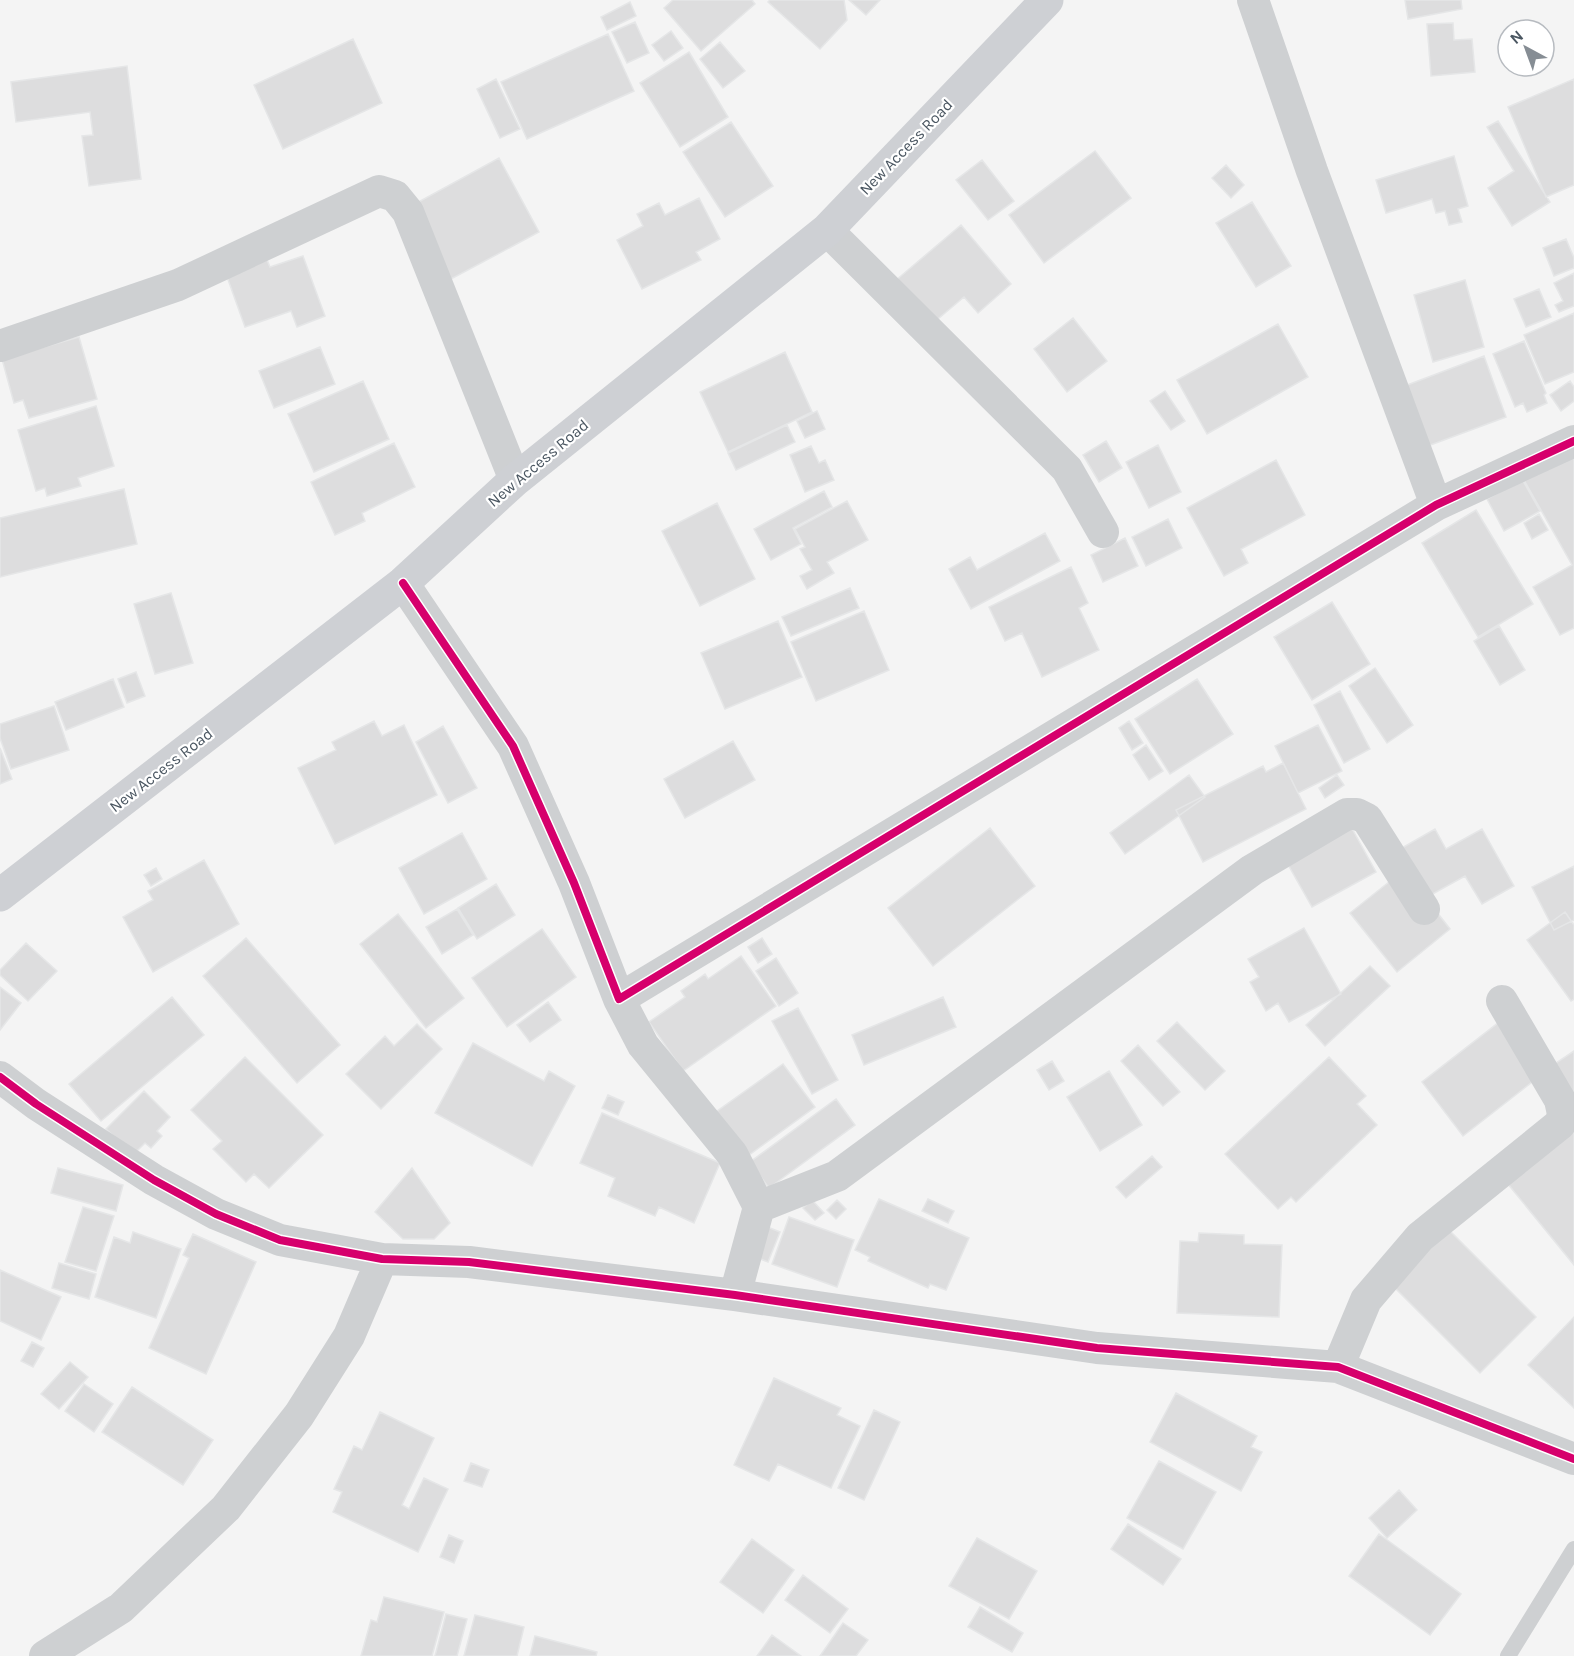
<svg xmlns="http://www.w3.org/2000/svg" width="1574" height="1656" font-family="Karla,sans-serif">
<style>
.building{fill:#ddddde;stroke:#e5e6e7;stroke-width:1.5}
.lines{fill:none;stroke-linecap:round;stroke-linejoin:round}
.lane{stroke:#ced0d2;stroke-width:16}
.street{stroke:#ced0d2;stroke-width:32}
.secondary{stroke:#ced0d4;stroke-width:33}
.cycleway-casing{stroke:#fff;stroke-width:11}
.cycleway{stroke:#d6006c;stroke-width:8}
.labels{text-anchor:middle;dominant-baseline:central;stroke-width:4.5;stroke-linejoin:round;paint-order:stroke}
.street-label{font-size:16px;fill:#4a5661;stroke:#fff}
</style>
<rect width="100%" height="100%" fill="#f4f4f4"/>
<!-- building -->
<path class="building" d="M673 0H752L755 4 701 51 664 8Z
M770 0H844L847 20 820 49 768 2Z
M849 0H880L866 15Z
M1405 0H1461L1462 9 1408 19Z
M630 2 636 16 607 30 601 17Z
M635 22 649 53 627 63 612 32Z
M1453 23 1454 40 1472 39 1475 72 1431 76 1427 24Z
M671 31 683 48 664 61 652 45Z
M608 34 634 91 527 139 501 82Z
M353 39 382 103 283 149 254 85Z
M720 42 745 71 723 88 700 59Z
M689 52 728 117 680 147 640 83Z
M127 66 141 179 89 186 82 136 93 135 90 112 16 122 11 82Z
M496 79 520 129 500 138 477 89Z
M1574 79V185L1546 197 1508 107Z
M1498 121 1550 202 1512 226 1488 188 1514 171 1487 127Z
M731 122 773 186 725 217 683 152Z
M1095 151 1131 198 1044 263 1009 215Z
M1454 156 1468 206 1458 209 1462 222 1449 225 1445 211 1436 213 1432 199 1386 213 1376 180Z
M499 158 539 232 451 279 411 206Z
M982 160 1014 201 988 220 956 180Z
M1226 165 1244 185 1231 198 1212 178Z
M699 198 720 239 696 252 701 260 642 289 617 240 643 226 637 214 659 203 665 215Z
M1252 202 1291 266 1256 287 1216 223Z
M961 225 1011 284 978 313 964 297 932 324 895 281Z
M1566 239 1574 258V268L1554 276 1543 248Z
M303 256 325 316 297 327 291 311 245 327 226 274 267 260 270 267Z
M1574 273V306L1559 312 1555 305 1563 301 1554 283Z
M1465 280 1484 347 1433 362 1414 295Z
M1539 289 1551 317 1526 327 1514 299Z
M1574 313V372L1545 384 1524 335Z
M1073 318 1107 361 1067 392 1034 349Z
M1278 324 1308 377 1207 434 1177 380Z
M79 337 97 399 29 418 23 400 14 403 2 359Z
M1524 341 1546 393 1544 395 1547 403 1527 412 1523 403 1515 407 1493 354Z
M320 347 335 384 274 408 259 371Z
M785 352 812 412 728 452 700 392Z
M1484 356 1506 417 1417 450 1394 390Z
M363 381 389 439 314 472 288 414Z
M1570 381 1574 387V401L1561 411 1550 395Z
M1165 391 1185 421 1171 430 1150 401Z
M96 406 114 466 78 478 81 486 47 496 45 488 36 491 18 430Z
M817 411 825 429 805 438 797 421Z
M787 425 795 442 736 470 728 453Z
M1106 441 1122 468 1099 482 1083 455Z
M394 443 415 487 362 513 365 521 335 535 311 482Z
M1158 445 1181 492 1149 508 1126 462Z
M811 446 819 463 825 460 834 480 805 492 790 455Z
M1574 452V628L1560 635 1533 587 1572 565 1524 480Z
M1276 460 1305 515 1241 549 1248 563 1224 576 1187 508Z
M1522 479 1540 511 1504 531 1487 499Z
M124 489 137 544 0 577V518Z
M824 491 832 507 793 528 801 544 771 560 754 529Z
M847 501 868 540 827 562 834 573 807 589 800 576 812 570 800 549 805 547 795 529Z
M717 503 755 579 700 606 662 531Z
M1476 510 1533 604 1478 637 1422 543Z
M1539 514 1548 530 1532 539 1524 523Z
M1168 519 1182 548 1146 566 1132 537Z
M1045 533 1060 561 971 609 949 569 970 557 977 570Z
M1125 538 1138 566 1103 582 1091 555Z
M1071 567 1088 603 1079 608 1099 650 1042 677 1022 633 1005 641 989 607Z
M850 588 859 608 791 636 782 617Z
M171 593 193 663 155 674 134 604Z
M1332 602 1370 664 1312 700 1274 637Z
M864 611 889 670 816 701 791 642Z
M778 621 802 677 725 709 701 653Z
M1499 626 1525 670 1500 685 1474 641Z
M1375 668 1413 725 1387 743 1349 686Z
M136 672 145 696 127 703 118 679Z
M113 679 124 707 66 730 55 702Z
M1197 679 1233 734 1170 774 1135 719Z
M1340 691 1370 749 1344 763 1314 705Z
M54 706 69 750 11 769 0 738V724Z
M374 721 382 736 404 725 437 795 335 844 298 768 336 750 332 742Z
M1129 721 1143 743 1132 750 1119 728Z
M1318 725 1342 771 1298 793 1275 746Z
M443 726 477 788 448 803 416 742Z
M733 741 755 780 685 818 664 779Z
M1146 745 1163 771 1149 780 1133 755Z
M0 748 12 779 0 784Z
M1283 763 1306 809 1203 862 1176 810 1263 766 1266 772Z
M1189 775 1205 797 1125 854 1110 833Z
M1337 775 1344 785 1325 798 1319 788Z
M1350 825 1376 872 1312 907 1286 861Z
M990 828 1035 886 933 966 888 908Z
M1435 829 1446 849 1482 829 1514 886 1482 904 1465 876 1420 901 1393 853Z
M462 833 487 879 424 914 399 868Z
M204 860 239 924 153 972 123 917 153 900 148 891Z
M1574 866V920L1554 930 1532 887Z
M156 868 162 879 151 886 144 875Z
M1404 870 1450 929 1397 972 1350 913Z
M496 884 515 915 477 939 458 908Z
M457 909 473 935 442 954 426 927Z
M1565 912 1574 925V999L1571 1001 1527 940Z
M398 914 464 998 426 1028 360 944Z
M1304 928 1341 994 1289 1022 1278 1003 1266 1011 1250 982 1259 977 1248 959Z
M542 929 576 977 507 1027 472 978Z
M246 938 340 1045 297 1083 203 976Z
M762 938 772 954 758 963 748 947Z
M26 943 57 971 28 1001 0 975V970Z
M741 956 776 1006 683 1071 649 1022 685 997 681 991 705 974 708 979Z
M776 958 798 993 779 1006 756 971Z
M1370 966 1390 986 1325 1046 1306 1025Z
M0 987 21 1003 0 1030Z
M172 997 204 1035 101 1121 69 1084Z
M943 997 956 1027 864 1065 852 1035Z
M548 1002 561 1020 530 1042 517 1025Z
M798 1008 838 1080 812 1094 772 1021Z
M1512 1012 1554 1065 1463 1136 1422 1082Z
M1177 1022 1225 1071 1205 1090 1157 1041Z
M417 1024 442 1049 381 1109 346 1074 385 1036 394 1046Z
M473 1043 544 1081 549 1071 575 1086 532 1166 435 1113Z
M1138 1045 1180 1092 1163 1106 1121 1061Z
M1574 1051V1096L1547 1069Z
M245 1057 323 1135 269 1188 254 1174 246 1182 213 1149 222 1141 191 1110Z
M1329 1057 1366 1096 1357 1104 1377 1125 1296 1202 1291 1197 1278 1209 1225 1154Z
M1052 1061 1064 1081 1049 1090 1037 1070Z
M783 1064 815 1107 745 1158 713 1114Z
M1109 1071 1142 1125 1100 1151 1067 1097Z
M144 1091 170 1117 157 1131 162 1136 151 1148 145 1143 133 1155 106 1129Z
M608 1095 624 1102 618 1115 602 1108Z
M836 1099 855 1125 769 1188 750 1162Z
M602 1113 720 1163 694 1223 659 1207 655 1216 608 1196 615 1178 580 1163Z
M1569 1124 1574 1130V1265L1503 1178Z
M1152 1156 1162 1167 1126 1198 1116 1187Z
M58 1168 123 1185 116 1211 51 1193Z
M412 1168 450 1223 434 1239H403L375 1212Z
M879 1199 969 1238 946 1290 930 1284 928 1288 868 1261 870 1257 855 1250Z
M928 1199 954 1211 948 1223 922 1211Z
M812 1200 824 1213 815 1220 803 1208Z
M837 1200 846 1209 836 1219 827 1210Z
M83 1207 114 1216 96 1271 65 1262Z
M789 1217 854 1240 837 1287 772 1264Z
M765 1226 780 1232 768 1262 753 1256Z
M1445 1226 1536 1317 1480 1373 1389 1282Z
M133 1232 181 1249 156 1318 95 1297 114 1237 130 1243Z
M1199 1233 1244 1235V1244L1282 1245 1279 1317 1177 1313 1180 1241 1198 1242Z
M193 1234 256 1262 206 1374 149 1348 189 1258 183 1255Z
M59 1263 96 1274 89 1299 52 1288Z
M0 1270 61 1297 41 1340 0 1321Z
M1574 1317V1408L1528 1365Z
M32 1342 44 1348 33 1367 21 1361Z
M70 1362 88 1377 59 1409 41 1394Z
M774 1378 841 1408 837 1415 860 1426 831 1488 778 1464 769 1481 734 1465Z
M84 1384 113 1404 94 1432 65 1411Z
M132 1387 213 1440 183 1485 102 1432Z
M1176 1393 1257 1436 1251 1447 1262 1452 1241 1491 1150 1442Z
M874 1410 900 1422 864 1500 838 1488Z
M380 1412 434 1438 402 1505 409 1509 424 1478 448 1489 418 1552 333 1512 342 1492 334 1489 354 1446 362 1450Z
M1159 1461 1216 1492 1183 1549 1127 1518Z
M471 1463 489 1470 482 1487 464 1481Z
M1399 1490 1417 1510 1387 1538 1369 1518Z
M1128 1524 1181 1559 1163 1585 1111 1549Z
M1379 1534 1461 1594 1430 1635 1349 1576Z
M449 1535 463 1541 454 1563 440 1557Z
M977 1538 1037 1571 1009 1619 949 1586Z
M752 1539 794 1570 763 1613 720 1582Z
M803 1575 848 1609 830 1633 785 1600Z
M384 1597 444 1612 432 1656H361L371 1620 377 1622Z
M980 1607 1023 1633 1012 1652 968 1627Z
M446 1614 467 1619 457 1656H435Z
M475 1615 524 1627 517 1656H464Z
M843 1623 868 1640 856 1656H820Z
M772 1635 801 1656H757Z
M535 1636 597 1652 596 1656H530Z"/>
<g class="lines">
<!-- lane -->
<path class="lane" d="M1508 1656 1574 1549"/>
<!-- street -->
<path class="street" d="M1253 0 1312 171 1436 505
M827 230 1067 469 1103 532
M0 346 178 285 379 191 395 196 408 212 515 480
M403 583 513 746 574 883 619 999 1436 505 1574 441
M619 999 643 1045 732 1154 759 1207 735 1295
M0 1077 36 1104 154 1180 216 1214 280 1240 382 1259 469 1262 735 1295 1097 1348 1338 1367 1574 1459
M759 1207 837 1176 1252 870 1347 814H1357L1367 819 1424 909
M1338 1367 1366 1300 1420 1237 1560 1124 1563 1114 1560 1100 1502 1001
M45 1656 121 1608 226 1508 299 1415 349 1336 382 1259"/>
<!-- secondary -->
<path class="secondary" d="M0 895 403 583 515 480 827 230 1047 0"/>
<!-- cycleway casing -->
<g class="cycleway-casing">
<path id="cycleway" d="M403 583 513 746 574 883 619 999 1436 505 1574 441
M0 1077 36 1104 154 1180 216 1214 280 1240 382 1259 469 1262 735 1295 1097 1348 1338 1367 1574 1459"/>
</g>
<!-- cycleway -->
<use href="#cycleway" class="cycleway"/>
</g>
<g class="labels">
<!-- street labels -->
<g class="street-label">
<text transform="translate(906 147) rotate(-46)">New Access Road</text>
<text transform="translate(538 463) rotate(-40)">New Access Road</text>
<text transform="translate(161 770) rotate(-38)">New Access Road</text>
</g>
</g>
<!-- north arrow -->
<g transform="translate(1526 48) rotate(319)"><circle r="28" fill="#ffffff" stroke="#b7bbc0" stroke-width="1.5"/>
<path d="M0-4.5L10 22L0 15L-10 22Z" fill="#868d94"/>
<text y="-9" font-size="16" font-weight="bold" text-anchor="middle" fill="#4a5661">N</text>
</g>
</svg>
